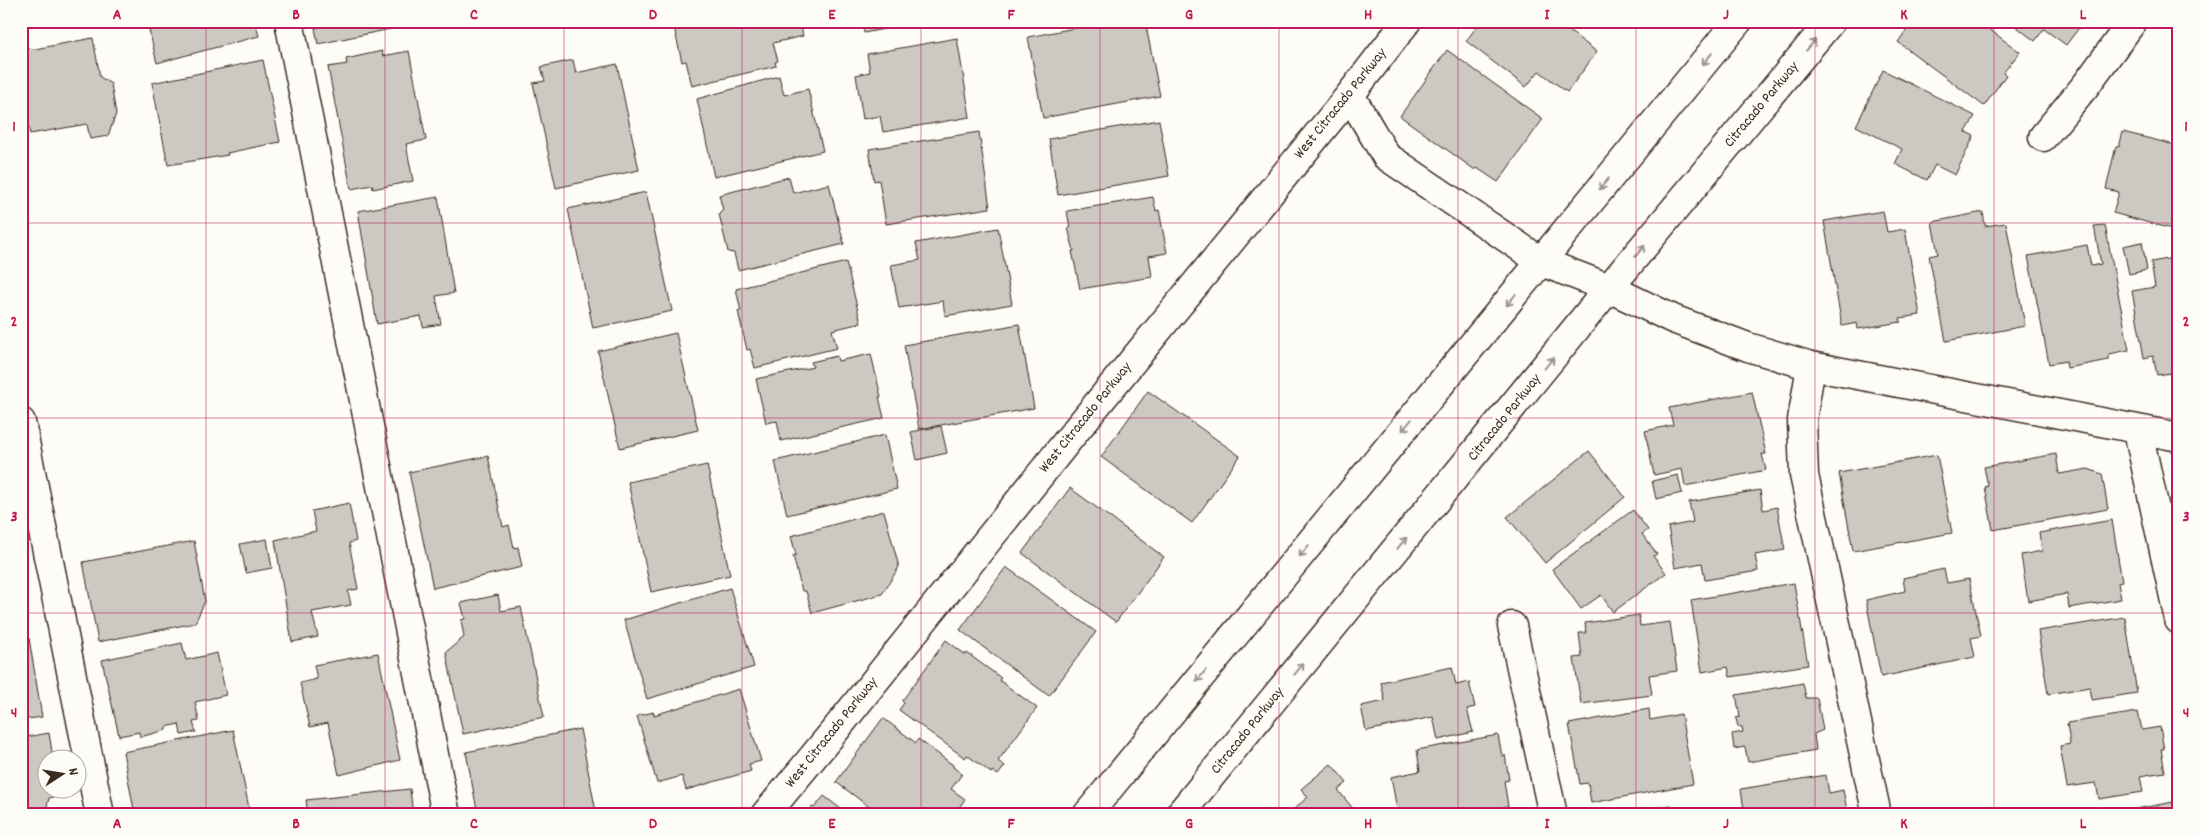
<svg xmlns="http://www.w3.org/2000/svg" width="2200" height="836" font-family="Dekko,sans-serif">
<style>
.building{fill:#cdc8c2;stroke:#3b2a1e}
.lines{fill:none;stroke-linecap:round;stroke-linejoin:round}
.street-casing{stroke:#3b2a1e;stroke-width:31}
.secondary-casing{stroke:#3b2a1e;stroke-width:31}
.street{stroke:#fdfcf7;stroke-width:28}
.secondary{stroke:#fdfcf7;stroke-width:28}
.oneway{stroke:#9c938a}
.grid{fill:none;stroke:#c2185b;stroke-width:1;stroke-opacity:0.55}
.labels{text-anchor:middle;dominant-baseline:central;stroke-width:5;stroke-linejoin:round;paint-order:stroke}
.street-label{font-size:15px;fill:#3b2a1e;stroke:#fdfcf7}
.neatline{fill:none;stroke:#c2185b;stroke-width:2}
.grid-label{font-size:16px;text-anchor:middle;font-weight:bold;fill:#c2185b}
</style>
<rect width="100%" height="100%" fill="#fdfcf7"/>
<filter id="ink" filterUnits="userSpaceOnUse"><feTurbulence type="fractalNoise" baseFrequency=".02" numOctaves="2"/><feDisplacementMap in="SourceGraphic" scale="10" xChannelSelector="R" yChannelSelector="G"/><feConvolveMatrix kernelMatrix="1 2 1 2 8 2 1 2 1" color-interpolation-filters="sRGB"/></filter>
<g filter="url(#ink)">
<!-- building -->
<path class="building" d="M147 21H255L259 36 157 63Z
M317 21H404L405 26 318 44 315 28 319 27Z
M677 21H800L803 36 773 43 778 61 775 62 776 66 692 86 686 61 682 62 674 27 678 26Z
M862 21H925L864 33Z
M1111 21H1145L1160 96 1043 118 1028 37Z
M1481 21H1556L1597 52 1567 92 1539 71 1526 87 1466 41Z
M1913 21H1947L1951 25 1954 21H1978L2020 52 2003 73 2006 75 1984 106 1898 42Z
M2009 21H2084L2066 45 2044 29 2035 41Z
M93 38 100 77 111 84 116 114 108 136 90 139 87 124 30 134 26 113 21 114V47L35 49Z
M957 38 970 117 883 132 880 116 863 119 856 75 870 72 867 54Z
M1447 50 1543 119 1498 182 1477 168 1475 170 1400 116Z
M382 51 383 56 409 51 426 140 406 144 413 181 373 189 372 185 351 189 328 67 347 64 346 59Z
M263 60 280 142 227 153 228 155 168 165 152 83Z
M573 60 576 73 617 64 639 170 556 188 533 83 545 81 541 67Z
M1883 70 1975 116 1966 132 1974 136 1955 175 1935 165 1927 180 1895 164 1902 149 1856 126Z
M779 76 784 95 808 89 823 151 714 177 697 99Z
M1159 120 1169 176 1058 195 1049 139Z
M979 132 990 208 886 224 879 180 874 181 869 149Z
M2123 132 2179 146V231L2113 213 2119 192 2106 189 2116 146 2119 147Z
M789 177 793 193 829 184 844 244 738 270 734 253 728 252 719 214 723 210 719 195Z
M646 192 672 311 593 328 568 209Z
M438 197 454 293 436 296 441 324 423 327 421 316 377 324 358 211Z
M1153 197 1156 211 1159 210 1167 253 1149 256 1152 277 1080 289 1072 251H1074L1068 228H1070L1067 211Z
M1883 211 1887 232 1905 229 1920 315 1900 318 1901 322 1858 329 1857 323 1842 326 1824 221Z
M1983 212 1985 226 2006 223 2025 326 1946 341 1929 256 1938 254 1932 222Z
M2105 225 2129 350 2109 354V360L2067 368 2066 361 2049 364 2028 256 2087 245 2091 266 2101 264 2094 226Z
M998 228 1012 304 945 316 943 301 899 308 891 265 920 260 916 243Z
M2142 242 2147 270 2129 274 2123 246Z
M2179 257V379L2172 380 2171 373 2157 375 2153 356 2144 358 2132 291 2155 287 2151 262Z
M846 262 861 323 832 330 837 348 755 368 750 349 747 350 738 311H741L736 289Z
M1019 324 1034 408 919 429 904 345Z
M676 333 698 430 620 448 598 351Z
M871 354 881 397H879L884 418 781 441 777 421 766 423 756 379 813 367 811 362 837 356 838 361Z
M1148 391 1240 456 1192 523 1101 457Z
M1752 392 1766 454H1762L1766 470 1685 486 1682 469 1654 475 1645 431 1673 425 1669 408Z
M941 426 947 453 917 460 911 432Z
M885 435 897 489 787 515 775 461Z
M1589 451 1625 497 1545 563 1507 517Z
M2056 454 2059 474 2088 469 2102 474 2108 509 1993 530 1985 487 1988 486 1984 467Z
M1937 455 1952 533 1853 551 1839 473Z
M488 456 503 527 509 525 514 548 518 547 522 567 433 588 409 472Z
M707 465 730 575 651 592 628 482Z
M1678 475 1682 493 1656 499 1652 481Z
M1070 488 1164 557 1116 622 1022 553Z
M1760 490 1763 510 1777 507 1785 550 1755 555 1758 571 1705 580 1702 563 1675 568 1668 527 1693 522 1689 502Z
M349 503 356 541 349 543 358 589 348 591 351 605 312 612 318 637 292 642 275 540 316 531 312 511Z
M1633 510 1648 530 1642 534 1657 554 1653 556 1666 573 1613 612 1601 595 1581 609 1552 569Z
M884 511 899 567 882 594 812 613 806 591H802L793 556 796 555 791 536Z
M2112 520 2122 582 2118 583 2121 599 2069 608 2067 594 2028 601 2021 555 2042 551 2039 533Z
M267 539 272 568 246 573 240 544Z
M194 541 205 601 195 623 98 642 83 562Z
M1006 567 1096 632 1049 696 960 630Z
M1944 569 1947 583 1969 579 1981 636 1971 638 1975 657 1881 677 1866 600 1905 591 1903 578Z
M1794 583 1808 665 1730 677 1728 667 1702 672 1691 600Z
M730 588 754 667 647 699 624 620Z
M498 595 501 611 521 607 544 717 463 734 446 652 464 637 461 620 465 619 461 603Z
M1639 615 1640 626 1670 622 1677 671 1649 675 1652 695 1581 704 1574 658 1582 657 1579 633H1586L1585 623Z
M2125 617 2137 693 2092 700 2090 687 2048 694 2038 631Z
M25 633 26 638H29L42 717 21 720V634Z
M946 640 966 655 967 653 1001 678 999 680 1037 708 998 761 1005 766 998 775 992 771 991 773 967 755 965 758 899 710 904 703 902 701Z
M182 643 186 660 217 653 226 695 195 702 199 721 193 722 196 732 181 735 179 724 166 727V730L140 737 139 732 119 736 102 660Z
M378 653 400 760 339 775 328 723 310 727 300 683 317 679 314 665Z
M1452 667 1456 685 1469 682 1475 707 1467 709 1473 732 1438 740 1433 717 1366 731 1361 706 1385 701 1381 682Z
M1803 683 1806 698H1817L1823 730 1814 734 1816 750 1748 762 1745 747 1734 749 1732 734 1743 732 1742 727H1738L1736 718 1740 717 1736 695Z
M739 689 761 761 749 764 751 771 686 790 682 776 657 783 637 716 654 712V715Z
M1649 709 1650 720 1681 714 1693 784 1591 803 1588 783 1580 784 1569 724Z
M2138 712 2142 730 2160 727 2164 749H2161L2165 772 2140 776 2143 792 2099 799 2096 783 2067 787 2060 746 2070 744 2067 723Z
M883 718 916 743 918 739 953 765V767L962 774 951 789 965 799 954 815H913L908 812 906 815H880L836 782Z
M580 729 596 812 582 815H478L466 752Z
M233 730 250 813 135 815 123 752Z
M49 733 53 758H48V788H58L59 796 49 798 45 815H21V738Z
M1498 735 1502 756 1505 755 1509 780 1504 781 1508 806 1493 809 1494 815H1398L1391 777 1420 771 1417 750Z
M1331 764 1347 783 1338 790 1358 815H1287L1308 797 1301 789Z
M1826 775 1829 793 1843 790 1848 815H1735V811L1744 810 1741 789Z
M410 789 413 815H308L306 800Z
M824 796 849 815H806L812 807 814 808Z
M2173 802 2175 815H2104Z
M1671 805 1673 815H1617Z"/>
<g class="lines">
<!-- street casing -->
<g class="street-casing">
<path id="street" d="M289 21 446 815
M1350 95 1386 156 1542 262 1609 288 1673 319 1748 347 1811 366 2179 437
M2043 137 2086 85 2133 21
M1811 366 1802 420 1804 475 1877 815
M21 422 100 815
M2138 431 2179 620
M1512 626 1553 815
M765 815 837 728 1077 429 1350 95 1407 21"/>
</g>
<!-- secondary casing -->
<g class="secondary-casing">
<path id="secondary" d="M1087 815 1738 21
M1179 815 1609 288 1831 21"/>
</g>
<!-- street -->
<use href="#street" class="street"/>
<!-- secondary -->
<use href="#secondary" class="secondary"/>
</g>
<!-- one-way arrows -->
<defs><path id="oneway-shaft" d="M-6 0H5M1.5-3L5.5 0L1.5 3" fill="none" stroke-width="1.6" stroke-linecap="round" stroke-linejoin="round" transform="scale(1.25)"/></defs>
<g class="oneway">
<use href="#oneway-shaft" transform="translate(1811 45) rotate(-50)"/>
<use href="#oneway-shaft" transform="translate(1707 59) rotate(130)"/>
<use href="#oneway-shaft" transform="translate(1604 184) rotate(130)"/>
<use href="#oneway-shaft" transform="translate(1640 251) rotate(-50)"/>
<use href="#oneway-shaft" transform="translate(1511 300) rotate(129)"/>
<use href="#oneway-shaft" transform="translate(1549 363) rotate(-51)"/>
<use href="#oneway-shaft" transform="translate(1407 425) rotate(129)"/>
<use href="#oneway-shaft" transform="translate(1402 543) rotate(-51)"/>
<use href="#oneway-shaft" transform="translate(1304 551) rotate(129)"/>
<use href="#oneway-shaft" transform="translate(1299 669) rotate(-51)"/>
<use href="#oneway-shaft" transform="translate(1201 676) rotate(129)"/>
</g>
</g>
<!-- grid -->
<path class="grid" d="M206 21V815M385 21V815M564 21V815M742 21V815M921 21V815M1100 21V815M1279 21V815M1458 21V815M1636 21V815M1815 21V815M1994 21V815M21 223H2179M21 418H2179M21 613H2179"/>
<g class="labels">
<!-- street labels -->
<g class="street-label">
<text transform="translate(1341 104) rotate(-51)">West Citracado Parkway</text>
<text transform="translate(1762 105) rotate(-50)">Citracado Parkway</text>
<text transform="translate(1086 418) rotate(-51)">West Citracado Parkway</text>
<text transform="translate(1505 418) rotate(-51)">Citracado Parkway</text>
<text transform="translate(1248 731) rotate(-51)">Citracado Parkway</text>
<text transform="translate(832 733) rotate(-51)">West Citracado Parkway</text>
</g>
</g>
<!-- margin -->
<rect width="2200" height="836" fill="none" stroke="#fdfcf7" stroke-width="55"/>
<!-- north arrow -->
<g transform="translate(62 774) rotate(78)"><circle r="24" fill="#fdfcf7" stroke="#afa8a0"/>
<path d="M0-4L9 19L0 12L-9 19Z" fill="#3b2a1e"/>
<text y="-8" font-size="14" font-weight="bold" text-anchor="middle" fill="#3b2a1e">N</text>
</g>
<rect x="28" y="28" width="2144" height="780" class="neatline"/>
<g class="grid-label">
<text x="117" y="19">A</text>
<text x="296" y="19">B</text>
<text x="474" y="19">C</text>
<text x="653" y="19">D</text>
<text x="832" y="19">E</text>
<text x="1011" y="19">F</text>
<text x="1189" y="19">G</text>
<text x="1368" y="19">H</text>
<text x="1547" y="19">I</text>
<text x="1726" y="19">J</text>
<text x="1904" y="19">K</text>
<text x="2083" y="19">L</text>
<text x="14" y="131">1</text>
<text x="2186" y="131">1</text>
<text x="14" y="326">2</text>
<text x="2186" y="326">2</text>
<text x="14" y="521">3</text>
<text x="2186" y="521">3</text>
<text x="14" y="717">4</text>
<text x="2186" y="717">4</text>
<text x="117" y="828">A</text>
<text x="296" y="828">B</text>
<text x="474" y="828">C</text>
<text x="653" y="828">D</text>
<text x="832" y="828">E</text>
<text x="1011" y="828">F</text>
<text x="1189" y="828">G</text>
<text x="1368" y="828">H</text>
<text x="1547" y="828">I</text>
<text x="1726" y="828">J</text>
<text x="1904" y="828">K</text>
<text x="2083" y="828">L</text>
</g>
</svg>
